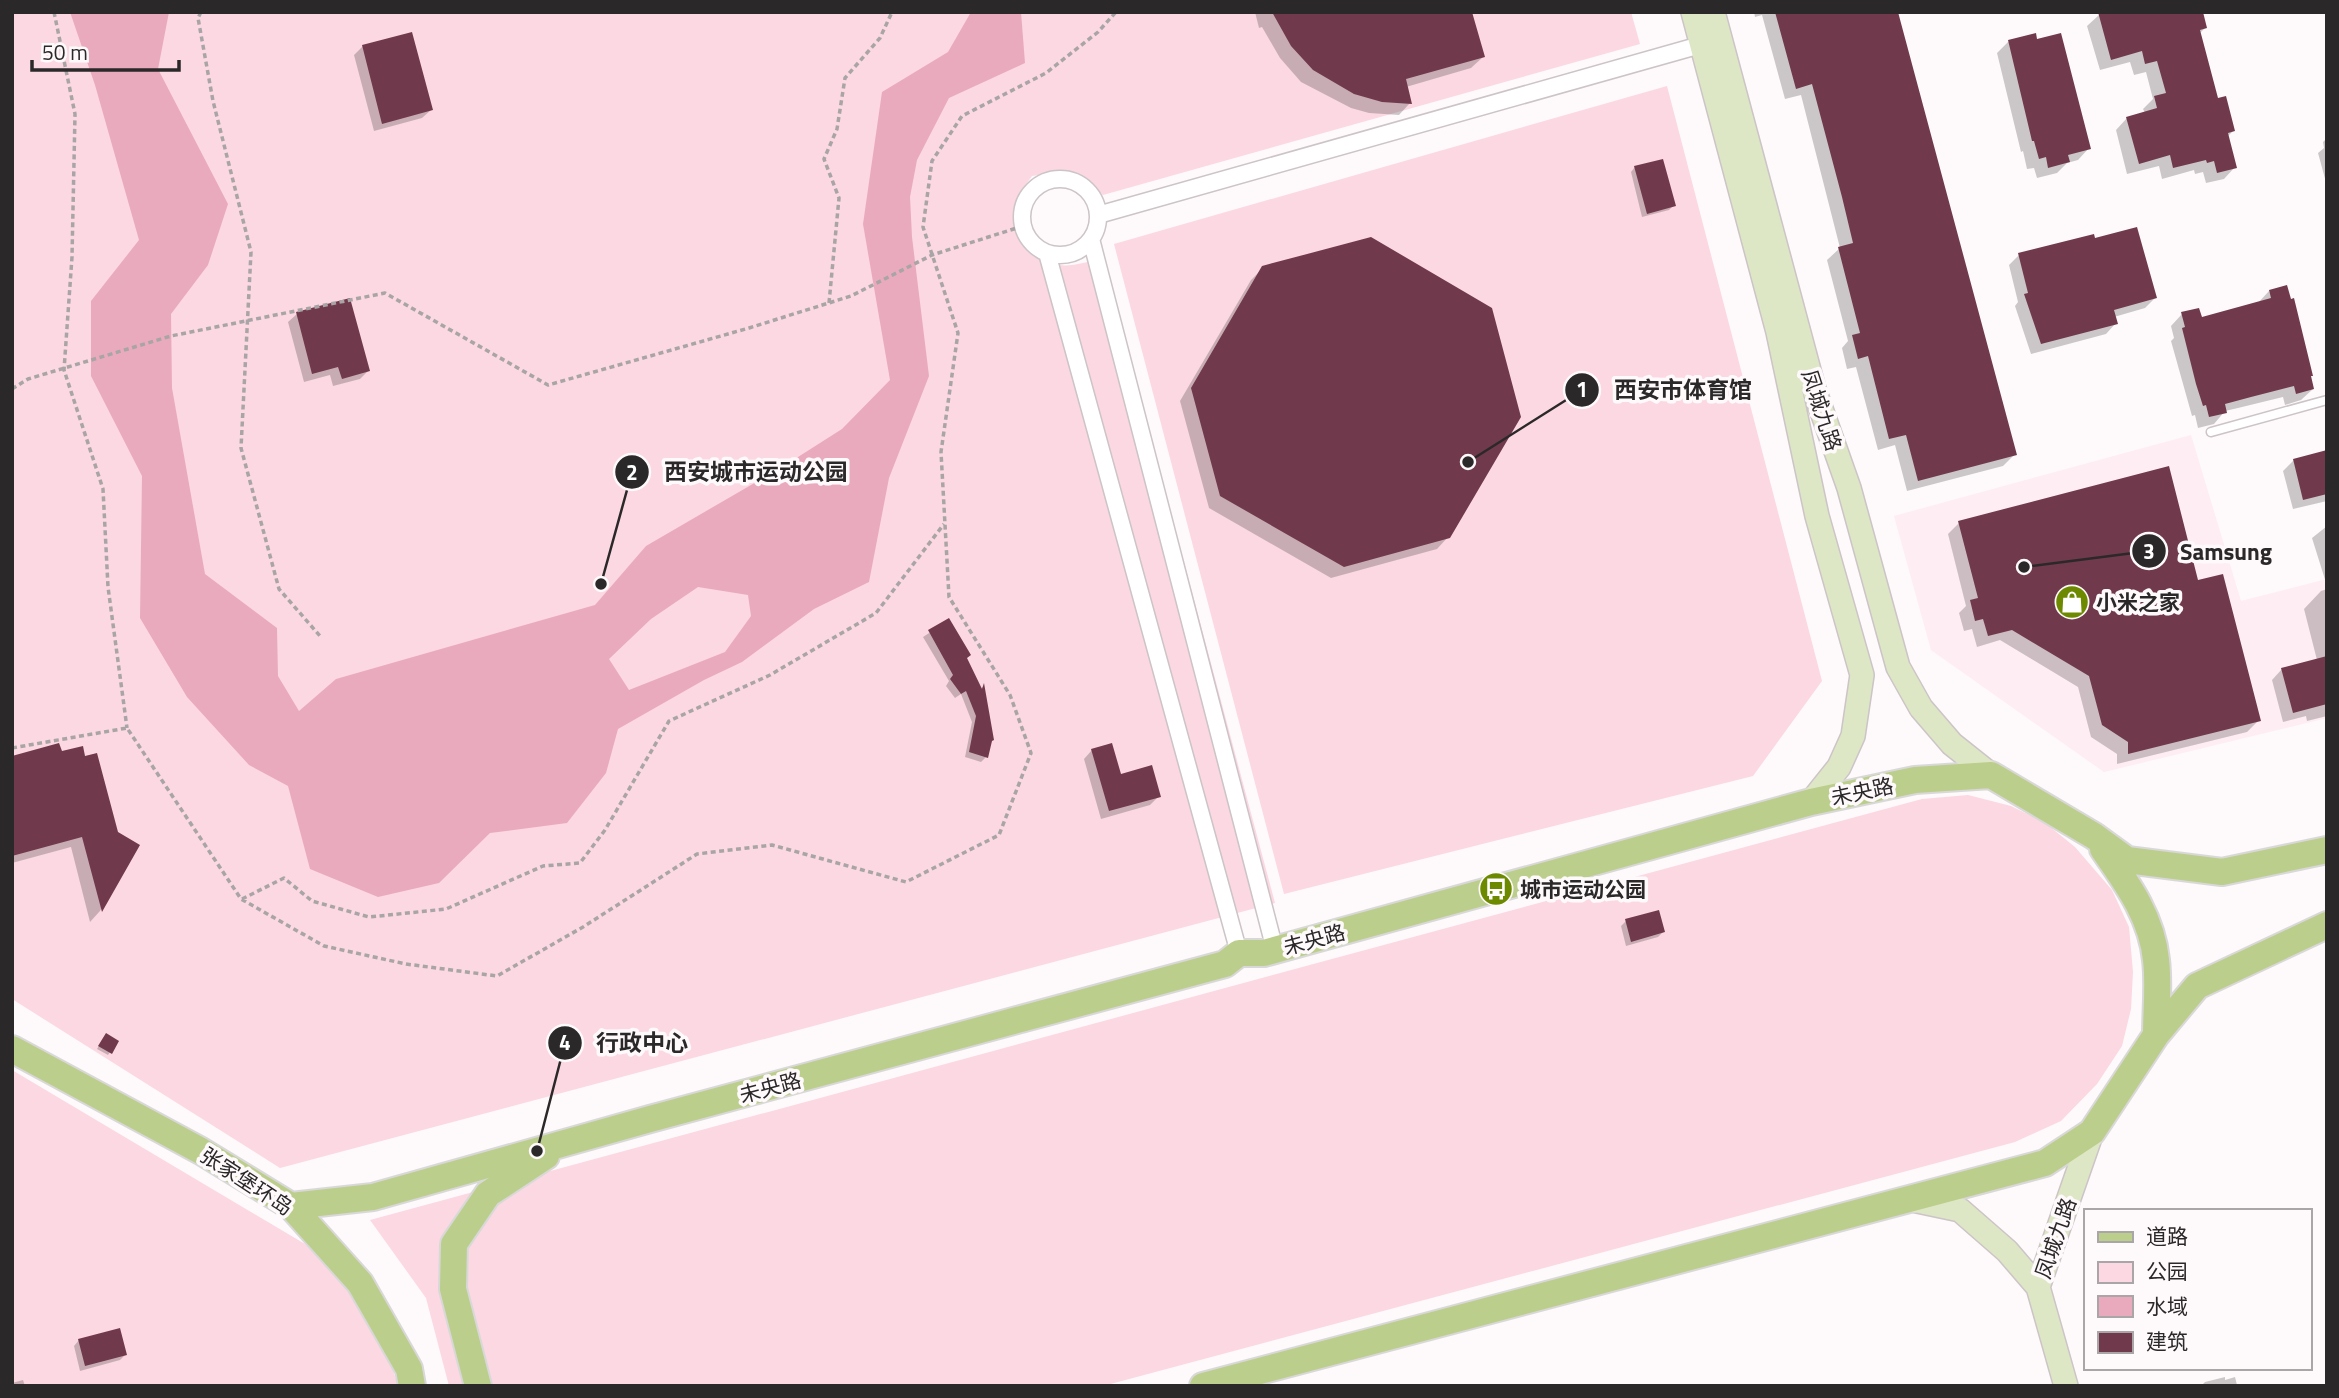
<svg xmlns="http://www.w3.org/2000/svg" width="2339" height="1398" font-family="'Titillium Web','Noto Sans SC',sans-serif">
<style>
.built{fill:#feedf2}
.green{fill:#fbd8e2}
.water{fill:#eaaabd;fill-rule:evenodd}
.shadow{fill:#0003}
.building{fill:#703a4c}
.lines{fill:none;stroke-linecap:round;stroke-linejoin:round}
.lane-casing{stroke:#ccc4c6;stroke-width:11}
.street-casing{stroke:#ccc4c6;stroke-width:19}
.secondary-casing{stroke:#ccc4c6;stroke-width:26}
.primary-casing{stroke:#d9d8d8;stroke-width:30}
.path{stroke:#a9a5a6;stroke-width:3.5;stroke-dasharray:5 3.5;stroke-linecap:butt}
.lane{stroke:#fff;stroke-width:8}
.street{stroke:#fff;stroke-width:16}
.secondary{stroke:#dde7c5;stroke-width:23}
.primary{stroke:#bcce8b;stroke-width:26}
.labels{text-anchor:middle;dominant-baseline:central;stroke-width:7;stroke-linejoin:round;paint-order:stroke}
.street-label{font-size:21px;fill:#2b2829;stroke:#fef9fb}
.poi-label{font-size:21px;font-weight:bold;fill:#2b2829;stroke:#fef9fb;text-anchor:start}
.leader{fill:none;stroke:#2b2829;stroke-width:2.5}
.callout-dot{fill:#2b2829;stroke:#fef9fb;stroke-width:2.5}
.mark-label{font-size:21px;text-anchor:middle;font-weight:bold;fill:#fff}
.callout-label{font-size:23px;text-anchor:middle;font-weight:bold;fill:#2b2829;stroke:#fef9fb;stroke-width:7;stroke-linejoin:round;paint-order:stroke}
</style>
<rect width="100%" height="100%" fill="#fef9fb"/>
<!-- built -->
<path class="built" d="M2191 435 2241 601 2327 579V718L2104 772 1931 650 1894 516Z"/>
<!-- green -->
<path class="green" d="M12 12H1631L1640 44 1103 195 1082 176 1060 172 1032 176C1023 188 1014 200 1014 216 1014 240 1036 263 1059 265 1072 267 1090 261 1103 259L1275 903 280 1168 12 999Z
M1667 86 1822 681 1753 776 1284 894 1114 244Z
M1968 795 2011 806 2044 822 2075 847 2112 890 2129 927 2133 972 2131 1009 2122 1046 2097 1084 2061 1121 2015 1142 1103 1386H449L426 1298 370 1220 1922 799Z
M12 1070 305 1244C316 1255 329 1266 340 1279 365 1308 388 1348 398 1386H12Z"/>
<!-- water -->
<path class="water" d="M70 12H169L158 69 228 204 208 265 171 314 172 388 205 574 277 628 278 676 299 711 336 679 595 605 646 546 787 464 842 429 890 380 863 224 882 92 948 52 971 12H1021L1025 63 949 98 917 160 910 197 912 237 929 376 889 478 869 582 814 609 742 662 704 680 618 729 606 773 567 823 490 833 439 883 378 897 310 869 288 786 249 765 187 697 140 618 142 476 91 376V301L139 240 95 85ZM698 587 748 595 751 616 725 652 629 690 609 659 651 619Z"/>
<!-- shadow -->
<path class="shadow" d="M1255 12H1470L1483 57 1471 68 1406 87 1410 103 1399 115 1369 113 1351 108 1301 82 1280 58 1262 27 1259 28Z
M1754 12H1897L2015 454 2003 466 1907 491 1895 445 1878 450 1856 367 1847 369 1842 348 1848 341 1827 260 1840 248 1801 95 1785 99 1762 15 1755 17Z
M2099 15 2205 28 2199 34 2217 100 2233 131 2227 137 2235 167 2224 179 2206 183 2203 172 2195 174 2194 170 2162 179 2159 166 2127 174 2116 130 2127 118 2145 113 2143 109 2153 99 2146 72 2134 75 2130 62 2100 70 2087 26Z
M2034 35 2089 148 2078 160 2067 163 2057 173 2037 178 2034 168 2027 169 2023 151 2021 152 1997 53 2008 42Z
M363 46 431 110 422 118 374 131 354 55Z
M2327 138V186L2318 153 2324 148 2323 142Z
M1635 167 1674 205 1669 210 1642 217 1631 172Z
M2019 255 2155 298 2145 308 2114 317 2116 323 2106 334 2031 354 2015 306 2018 302 2009 265Z
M1263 268 1449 536 1437 549 1331 578 1209 508 1180 401 1251 280Z
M2269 291 2309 377 2313 389 2301 400 2285 405 2283 397 2238 408 2225 411 2214 424 2198 428 2195 415 2192 416 2171 341 2174 338 2171 326 2182 314 2200 319 2258 303Z
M297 314 368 371 360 379 333 386 330 375 304 382 288 322Z
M2327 451V501L2293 509 2283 471 2294 460Z
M1959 523 2197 582 2259 720 2247 732 2117 764V754L2091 737 2078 687 2000 640 1977 647 1972 629 1964 631 1959 613 1966 606 1948 534Z
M2327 526V586L2312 538Z
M2327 589V716L2307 721 2306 716 2283 722 2272 680 2282 669 2317 660 2304 609 2321 591Z
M949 620 980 689 983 687 992 740 986 757 981 762 965 757 972 722 961 694 955 698 946 686 949 681 923 637Z
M1092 750 1120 776 1159 796 1150 805 1101 819 1084 759Z
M12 757 116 833 138 846 100 911 90 922 71 847 12 863Z
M1626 921 1663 932 1658 937 1626 946 1621 926Z
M104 1037 117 1042 108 1055 97 1049Z
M79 1340 125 1355 120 1360 80 1371 74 1346Z
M2225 1377V1380L2235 1377 2237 1385 2241 1386H2201L2205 1382Z
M23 1380 25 1386H12V1383Z"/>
<!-- building -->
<path class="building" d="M1272 12H1472L1485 57 1406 79 1412 104 1382 102 1354 94 1313 70 1291 46Z
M1775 12H1898L2017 455 1918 481 1906 435 1889 439 1868 356 1858 359 1852 335 1860 333 1838 247 1853 243 1842 197 1812 84 1796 89Z
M2098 12H2203L2207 28 2200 30 2218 98 2226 96 2235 131 2228 133 2237 168 2217 173 2214 161 2207 163 2206 160 2173 168 2170 155 2139 164 2126 117 2157 108 2154 96 2166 93 2157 61 2145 64 2142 51 2111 60Z
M412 32 433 110 382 124 362 45Z
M2036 33 2037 39 2061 33 2091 149 2068 155 2070 162 2048 168 2046 157 2039 159 2034 141H2032L2008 40Z
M1663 159 1676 206 1647 214 1634 166Z
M2137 227 2157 298 2114 310 2118 324 2041 344 2024 294 2028 293 2018 253 2094 234 2095 238Z
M1371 237 1492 308 1521 417 1450 538 1344 567 1220 496 1191 388 1262 266Z
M2287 285 2291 299 2294 298 2313 376H2311L2314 389 2296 394 2294 386 2251 397 2225 404 2227 413 2209 417 2206 405 2203 406 2196 384 2182 328 2185 327 2181 312 2199 308 2202 317 2271 298 2269 290Z
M350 298 370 371 342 379 338 367 312 374 296 312Z
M2327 450V494L2303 500 2293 459Z
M2169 466 2198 580 2223 574 2261 721 2128 754V742L2102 725 2089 676 2012 630 1988 636 1983 619 1975 621 1970 600 1978 598 1958 521Z
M949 618 971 655 967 658 982 689 984 683 994 740 992 741 988 758 969 752 976 716 966 691 961 694 950 679 953 675 928 630Z
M2327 656V704L2293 713 2281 668Z
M59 743 62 751 83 746 85 756 97 753 118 832 140 845 102 912 82 837 12 856V756Z
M1112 743 1121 774 1152 765 1161 797 1109 811 1091 749Z
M1659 910 1665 932 1631 942 1625 919Z
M106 1033 119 1041 112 1054 98 1046Z
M120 1328 127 1355 85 1366 78 1339Z"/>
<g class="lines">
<!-- lane casing -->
<g class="lane-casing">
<path id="lane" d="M2211 432 2327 400"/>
</g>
<!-- street casing -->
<g class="street-casing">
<path id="street" d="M1022 217a38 38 0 1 1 76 0a38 38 0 1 1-76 0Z
M1098 215 1711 42
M1091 239 1275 950
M1047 253 1239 953"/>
</g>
<!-- secondary casing -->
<g class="secondary-casing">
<path id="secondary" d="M1693 12 1778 332 1817 516 1862 675 1853 736 1839 767 1811 802
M1713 12 1814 389 1849 488 1898 667 1921 708 1952 744 1991 775
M1908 1199 1960 1210 2007 1251 2038 1287
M2066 1386 2038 1287 2092 1132"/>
</g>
<!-- primary casing -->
<g class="primary-casing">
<path id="primary" d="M2103 849C2126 882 2152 917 2156 960 2159 984 2156 1010 2156 1035
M12 1049 201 1151 291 1206 360 1283 409 1369 412 1386
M291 1206 373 1197 650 1119 1225 964 1239 953H1264L1811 802 1915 780 1991 775 2094 836 2127 860 2222 872 2327 850
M478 1386 453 1289 454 1244 488 1194 546 1156
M1203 1386 2045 1163 2092 1132 2156 1035 2197 986 2327 925"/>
</g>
<!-- path -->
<path class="path" d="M54 12 75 114 72 257 64 370 103 489 108 587 127 728
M201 12 198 18 213 101 251 252 241 448 279 589 320 636
M829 303 839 198 824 159 837 129 845 78 880 38 892 12
M12 389 28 379 171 336 385 293 548 385 749 328 851 296 932 255 1023 226
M12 748 127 728 241 899 324 946 406 964 497 976 583 927 697 854 772 845 906 882 999 835 1031 753 1010 695 949 597 941 452 958 333 923 227 932 161 962 116 1046 73 1098 32 1116 12
M242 899 284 878 312 901 369 917 446 909 543 866 580 863 605 830 669 721 770 675 876 613 944 524"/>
<!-- lane -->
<use href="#lane" class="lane"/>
<!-- street -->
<use href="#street" class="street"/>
<!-- secondary -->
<use href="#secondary" class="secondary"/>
<!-- primary -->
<use href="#primary" class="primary"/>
</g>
<!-- icons -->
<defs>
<g id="shop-disc" transform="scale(1.75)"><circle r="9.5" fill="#6c8900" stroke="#fef9fb"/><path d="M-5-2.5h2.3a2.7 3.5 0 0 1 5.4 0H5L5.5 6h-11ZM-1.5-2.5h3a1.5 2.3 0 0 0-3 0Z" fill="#fff"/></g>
<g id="bus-disc" transform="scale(1.75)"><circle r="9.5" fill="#6c8900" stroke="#fef9fb"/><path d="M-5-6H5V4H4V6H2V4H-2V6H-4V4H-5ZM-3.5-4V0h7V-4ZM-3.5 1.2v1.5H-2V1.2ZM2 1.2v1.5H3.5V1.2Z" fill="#fff"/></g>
</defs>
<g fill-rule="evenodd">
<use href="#shop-disc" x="2072" y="602"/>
<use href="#bus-disc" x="1496" y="889"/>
</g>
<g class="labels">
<!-- street labels -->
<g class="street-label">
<text transform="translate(1822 410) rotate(72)">凤城九路</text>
<text transform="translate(1862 791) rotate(-12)">未央路</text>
<text transform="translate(1314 939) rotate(-15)">未央路</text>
<text transform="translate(770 1087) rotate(-15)">未央路</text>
<text transform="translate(247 1181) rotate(33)">张家堡环岛</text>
<text transform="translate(2055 1238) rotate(-71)">凤城九路</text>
</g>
<!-- poi labels -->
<g class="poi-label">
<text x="2096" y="602">小米之家</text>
<text x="1520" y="889">城市运动公园</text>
</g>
</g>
<!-- callouts -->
<path class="leader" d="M1468 462L1582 390M601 584L632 472M2024 567L2149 551M537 1151L565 1043"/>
<g class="callout-dot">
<circle cx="1468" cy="462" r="7"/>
<circle cx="601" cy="584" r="7"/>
<circle cx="2024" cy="567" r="7"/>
<circle cx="537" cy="1151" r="7"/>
<circle cx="1582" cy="390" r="18"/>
<circle cx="632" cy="472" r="18"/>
<circle cx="2149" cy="551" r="18"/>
<circle cx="565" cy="1043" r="18"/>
</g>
<g class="mark-label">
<text x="1582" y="397">1</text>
<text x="632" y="480">2</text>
<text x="2149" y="559">3</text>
<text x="565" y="1050">4</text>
</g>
<g class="callout-label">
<text x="1683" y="398">西安市体育馆</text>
<text x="756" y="480">西安城市运动公园</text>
<text x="2226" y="560">Samsung</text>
<text x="642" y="1051">行政中心</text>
</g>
<!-- border -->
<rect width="2339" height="1398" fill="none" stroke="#2b2829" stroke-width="28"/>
<!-- legend -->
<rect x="2084" y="1209" width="228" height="161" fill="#fef9fb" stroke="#aaa5a7" stroke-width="2"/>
<rect x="2098" y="1232" width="35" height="10" fill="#bcce8b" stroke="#aaa5a7" stroke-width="2"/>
<text x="2146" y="1244" font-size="21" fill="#2b2829">道路</text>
<rect x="2098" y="1262" width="35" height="21" fill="#fbd8e2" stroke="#aaa5a7" stroke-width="2"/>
<text x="2146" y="1279" font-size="21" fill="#2b2829">公园</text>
<rect x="2098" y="1296" width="35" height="21" fill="#eaaabd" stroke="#aaa5a7" stroke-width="2"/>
<text x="2146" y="1314" font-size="21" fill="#2b2829">水域</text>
<rect x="2098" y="1332" width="35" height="21" fill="#703a4c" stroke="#aaa5a7" stroke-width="2"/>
<text x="2146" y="1349" font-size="21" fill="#2b2829">建筑</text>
<!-- scale -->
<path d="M32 60v10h147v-10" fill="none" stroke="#2b2829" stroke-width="3.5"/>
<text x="42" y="60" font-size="21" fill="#2b2829" stroke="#fef9fb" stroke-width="5" paint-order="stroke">50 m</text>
</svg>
